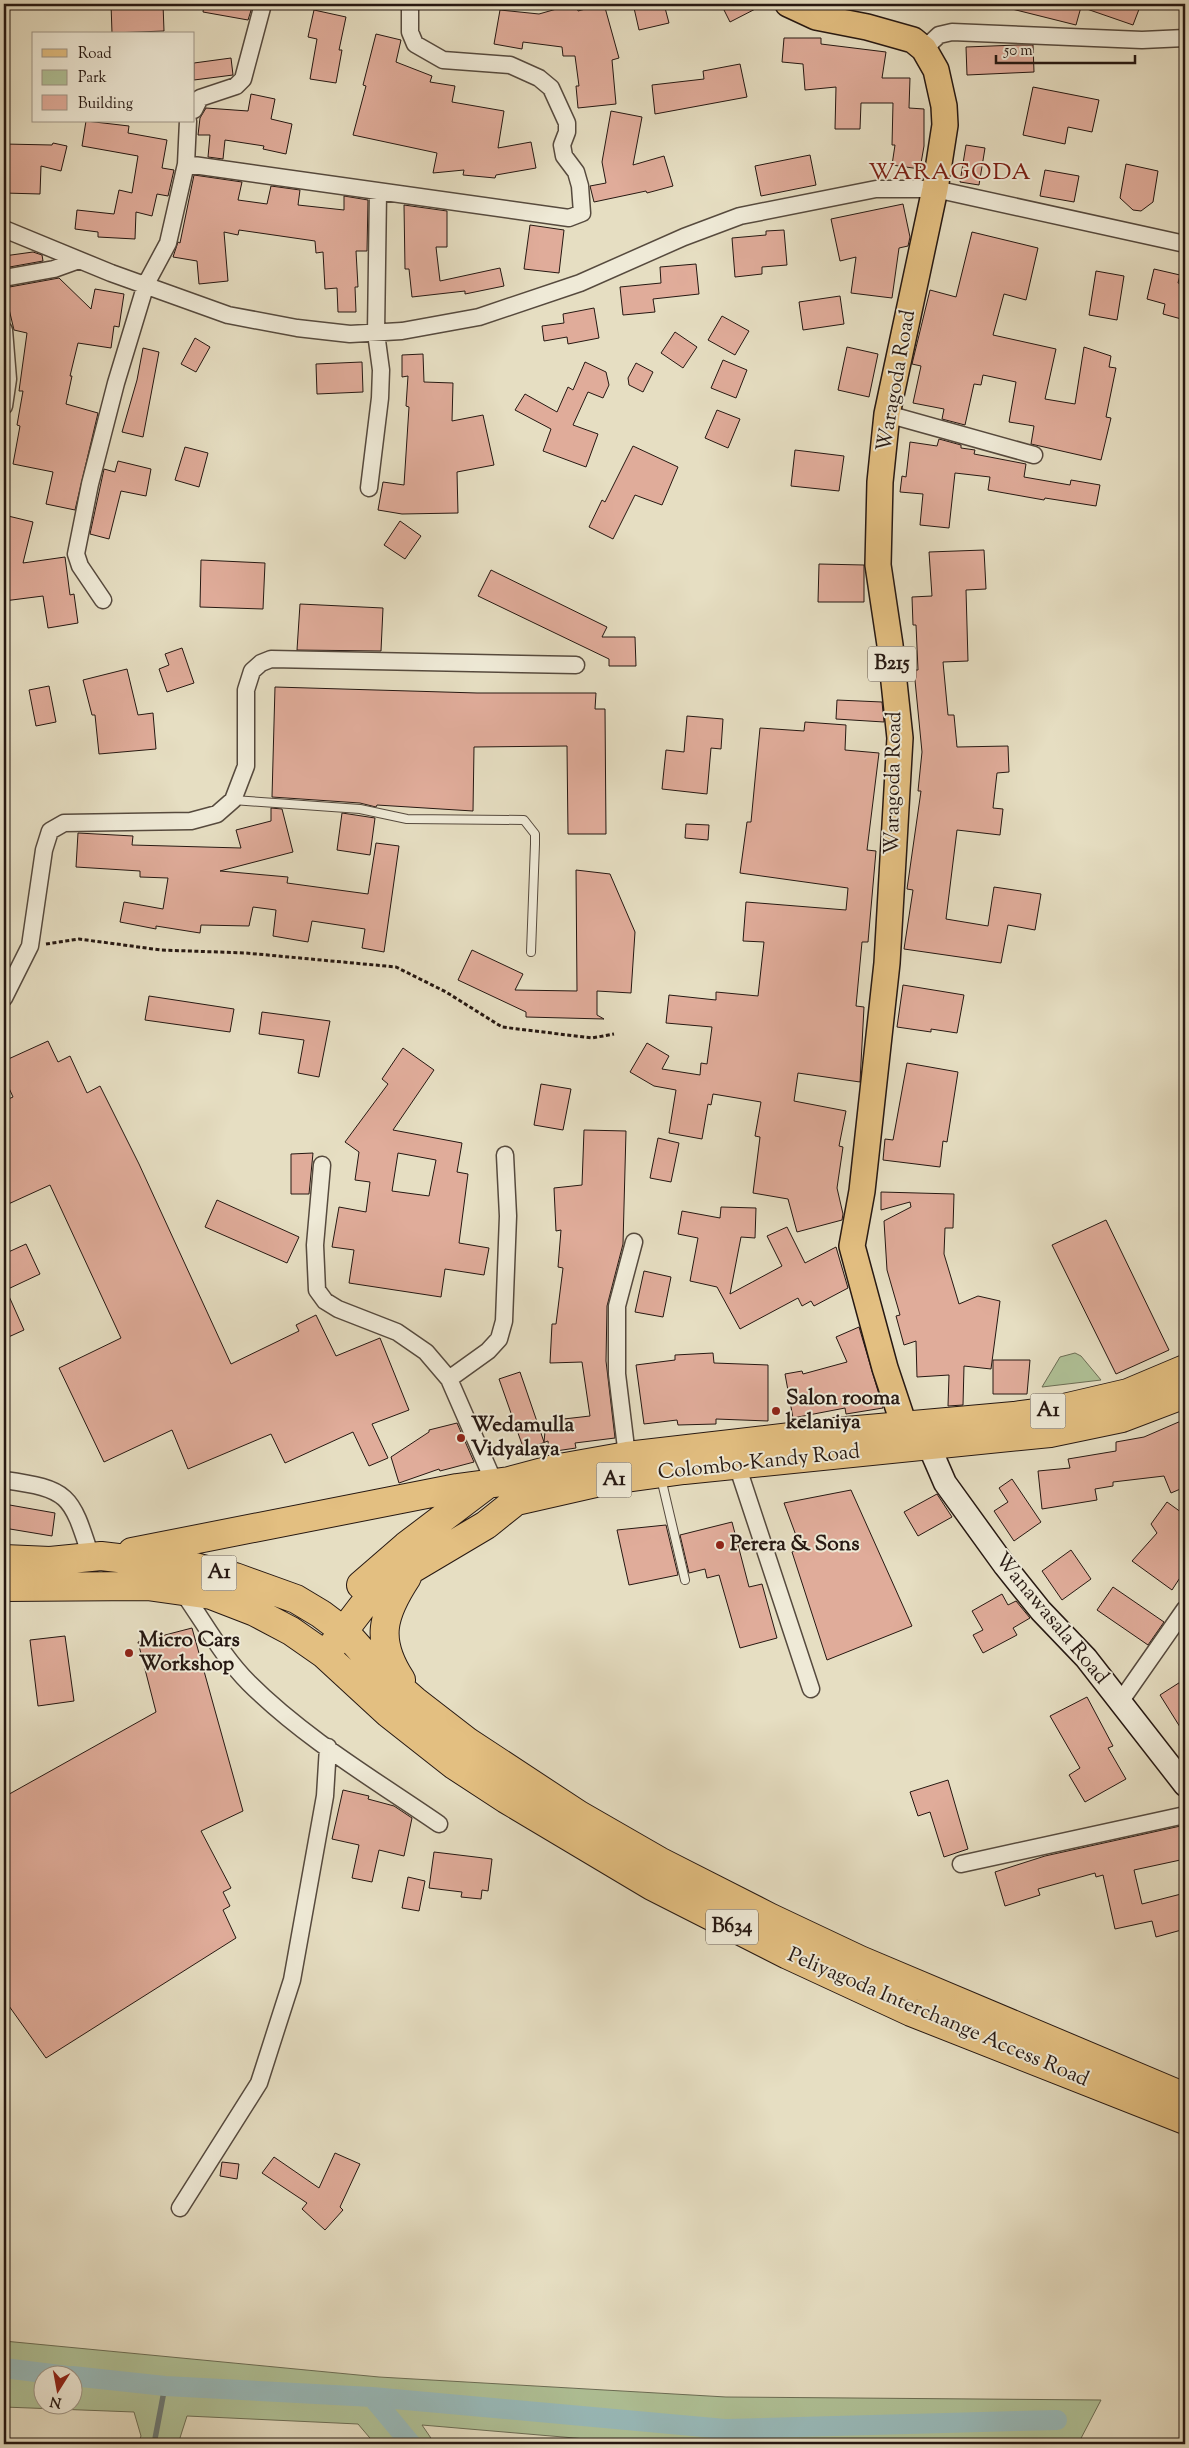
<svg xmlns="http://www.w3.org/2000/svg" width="1189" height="2448" font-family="'Sorts Mill Goudy',serif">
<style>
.green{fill:#b0c298;stroke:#6b6d55;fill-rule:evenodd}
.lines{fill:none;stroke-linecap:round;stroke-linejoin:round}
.stream{stroke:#6b7a77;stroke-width:5.5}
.canal{stroke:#9bb;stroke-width:20}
.building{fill:#e0ac9a;stroke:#261812;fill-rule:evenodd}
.lane-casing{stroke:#564a3e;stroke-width:10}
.street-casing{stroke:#564a3e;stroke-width:19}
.secondary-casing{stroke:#261812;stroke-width:25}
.primary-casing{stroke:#261812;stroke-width:28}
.highway-casing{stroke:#261812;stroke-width:30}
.path{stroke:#261812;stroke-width:3;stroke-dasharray:4 2.5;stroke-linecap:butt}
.lane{stroke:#efead7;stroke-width:8}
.street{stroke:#efead7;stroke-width:16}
.secondary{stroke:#efead7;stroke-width:22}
.primary{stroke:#e3bf81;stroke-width:25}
.highway{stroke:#e3bf81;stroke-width:28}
.poi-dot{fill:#8f2418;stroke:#efead7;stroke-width:2}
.labels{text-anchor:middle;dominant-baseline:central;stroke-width:4;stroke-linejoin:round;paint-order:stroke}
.shield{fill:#efead7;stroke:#62574d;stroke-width:1}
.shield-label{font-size:20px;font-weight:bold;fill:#261812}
.street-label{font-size:21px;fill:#261812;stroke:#efead7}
.poi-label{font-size:21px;font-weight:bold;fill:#261812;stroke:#efead7;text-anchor:start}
.quarter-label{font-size:24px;letter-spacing:1px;fill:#7a1f14;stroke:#efead7}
</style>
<rect width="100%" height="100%" fill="#e6dec2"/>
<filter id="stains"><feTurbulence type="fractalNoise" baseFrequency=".004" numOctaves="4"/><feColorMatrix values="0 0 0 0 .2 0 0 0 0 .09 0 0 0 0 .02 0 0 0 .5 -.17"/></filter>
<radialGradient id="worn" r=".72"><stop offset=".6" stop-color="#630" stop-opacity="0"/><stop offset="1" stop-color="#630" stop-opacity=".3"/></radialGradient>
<!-- green -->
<path class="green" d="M1075 1353 1081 1356 1101 1380 1042 1387 1060 1357Z
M4 2341 379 2377 726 2397 1101 2400 1078 2444H645L422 2425 435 2444H375L358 2424 187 2416 178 2444H138L141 2436 134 2412 4 2407ZM42 2376H72V2406H42Z"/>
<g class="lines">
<!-- stream -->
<path class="stream" d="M154 2444 165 2386"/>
<!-- canal -->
<path class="canal" d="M4 2368 68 2376
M72 2376 165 2386 372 2397 725 2429 1057 2420
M372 2397 411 2444"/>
</g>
<!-- building -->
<path class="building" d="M111 4H163L164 31 112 33Z
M204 4H253L248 20 203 12Z
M574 4H576L578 11 604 4 619 58 612 60 616 104 578 108 576 86H579L575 56H563L562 47 523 42 522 49 494 44 500 10 539 14Z
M650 4H664L669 23 639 30 634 8Z
M721 4H765L730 22Z
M1013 4H1141L1133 25 1081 7 1076 25 1012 9Z
M314 10 346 17 339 50H342L336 83 310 79 317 39 308 37Z
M376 34 401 40 396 62 432 76 430 82 455 86 452 102 504 111 498 148 531 142 536 168 496 175 495 178 463 175 464 170 433 173 437 153 353 135 366 86 363 85Z
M784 38H821V44L886 52 882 78H910L909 108 924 109V146L920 169 892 165 895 145H892L893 103H861L860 129H835L836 87 805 90 803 64 782 62Z
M1017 45H1033L1034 72 967 75 966 47Z
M231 58 233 75 194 80V63Z
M740 64 747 97 655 114 652 85 704 79 703 71Z
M1033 87 1099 100 1092 132 1068 127 1065 144 1023 135Z
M251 94 275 99 271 119 292 124 286 154 263 149 264 146 225 140 223 159 208 157 210 135H198L200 118 206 108 248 111Z
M611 111 642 117 633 165 664 156 673 186 647 193 646 191 594 202 590 186 606 183 602 162Z
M86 121 129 126 128 133 167 140 162 168 174 170 168 196 157 194 152 216 136 212 135 239 98 237V232L75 229 77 210 114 214 119 190 132 193 138 156 82 146Z
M53 143 67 146 61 171 41 166 40 194 4 193V144L52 145Z
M966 145 985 148 979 185 960 182Z
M810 155 816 185 761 196 755 166Z
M1126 164 1158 171 1153 202 1141 211 1133 210 1120 198Z
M1045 170 1079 176 1074 202 1040 196Z
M194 175 242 182 238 200 267 204 271 186 300 190 298 205 344 210V196L368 200 367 251H356L358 287H355L356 312H338L337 288 325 289 323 252 316 253 315 241 239 230 238 235 224 232 228 281 199 284 197 261 173 257 178 242 180 243Z
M903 204 910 237 908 246 899 248 892 298 851 293 856 257 840 261 831 219Z
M404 205 447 211V247H436L440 281 500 268 504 286 465 294V291L412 297 409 269H405Z
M530 225 564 230 559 273 524 269Z
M784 230 787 265 762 267V274L735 277 732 238 766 235V231Z
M972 232 1038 248 1026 300 1004 294 993 335 1056 349 1045 399 1075 404 1084 347 1111 356 1109 367 1116 368 1106 417 1111 418 1101 460 1031 444 1034 426 1009 422 1016 382 983 375 981 385 974 384 965 425 942 419 944 409 913 403 921 366 912 364 930 290 956 297Z
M33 252 42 255 43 261 4 268V256Z
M696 264 699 294 653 299 655 312 623 315 620 287 661 283 660 267Z
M1154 269 1180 275 1178 283 1185 285V320L1163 314 1165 304 1147 299Z
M1096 271 1124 276 1117 320 1089 315Z
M59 278 91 309 95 289 124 294 119 327 114 326 111 348 78 343 70 376H72L66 404 98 413 75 510 46 504 53 472 13 464 20 426 17 425 23 391H19L27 333 14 330 4 288Z
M840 296 844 324 803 330 799 302Z
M594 308 599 338 568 344 567 337 544 341 542 326 564 323 563 314Z
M722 316 749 331 735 355 708 340Z
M675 332 697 347 683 368 661 353Z
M195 338 210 347 196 372 181 364Z
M847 347 878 354 869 397 838 390Z
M143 348 159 352 143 437 122 432 137 380Z
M423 354 424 382 453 383 452 421 483 415 494 465 457 472 458 513 402 514 378 510 383 482 404 485 409 407 406 406 408 376 402 377V355Z
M723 360 747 370 736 398 711 388Z
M362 362 363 392 317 394 316 364Z
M585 362 606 372 609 385 603 398 588 392 573 425 598 434 586 467 543 451 551 429 515 410 525 394 557 412 568 387 573 390Z
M636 363 653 372 643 392 629 385 628 378Z
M717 410 740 419 728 448 705 438Z
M939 439 961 445V448L975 450 974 454 1026 464 1024 477 1070 485 1071 480 1100 485 1096 506 1045 498 1044 500 988 490 990 477 955 473 949 528 920 525 923 494 900 492 902 476 906 477 910 442 937 446Z
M633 446 678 467 662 505 635 495 613 539 589 527 602 500 605 502Z
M185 447 208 453 199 487 175 480Z
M795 450 844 456 839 491 791 486Z
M118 461 151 469 146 496 121 491 109 539 90 534 104 469 115 472Z
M4 515 33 522 23 563 65 557 70 595 74 594 78 623 48 628 43 596 4 601Z
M400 521 421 536 405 559 384 545Z
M984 550 986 589 966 590 968 661 943 662 948 715H954L957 747 1008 746 1009 772 997 773 993 808 1003 809 1000 835 957 830 946 919 988 926 994 887 1041 894 1035 930 1008 925 1001 963 904 949 913 890 907 889 921 791H918L922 752 914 670H918L916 625H913L912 597 932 596 929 552Z
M201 560 265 563 263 609 200 607Z
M819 564 864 565V602H818Z
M491 570 607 627 602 637H635L636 666H609V659L478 596Z
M300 604 383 608 381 651 297 650Z
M182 648 194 683 167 692 159 669 169 665 165 654Z
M127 669 138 715 153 713 156 749 99 754 95 715H92L83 680Z
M49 686 56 722 36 726 29 690Z
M275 687 477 693H596L595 709H605L606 834H568L567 746 474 747 473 811 377 805 376 807 360 803 272 797Z
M837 700 882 702 884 722 836 719Z
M687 716 723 719 721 749 711 748 707 794 662 789 666 750 684 752Z
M805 722 846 725 845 750 879 753 867 850 876 851 868 942H862L856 1006 864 1007 860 1082 798 1073 794 1101 846 1111 839 1146 843 1147 837 1188 843 1214 842 1220 797 1232 788 1199 753 1193 760 1137 755 1136 761 1102 713 1094 711 1105 708 1104 702 1139 669 1133 676 1090 654 1086 630 1072 647 1043 669 1056 662 1069 700 1075 701 1063 707 1064 712 1027 666 1023 669 995 716 1000V992L758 996 764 942 743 941 746 902 846 910 848 888 740 873 747 822H751L760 728 804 731Z
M271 808 282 809 293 852 220 871 288 877 287 883 368 894 376 843 399 846 384 952 362 948 365 929 312 921 308 942 273 936 276 910 253 907 249 926 201 925 200 933 156 926V929L120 922 124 902 163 909 168 878 140 877V871L76 867 78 833 133 836 132 845 241 848 236 830 271 821Z
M342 813 375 818 370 855 337 850Z
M686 824 709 825 708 840 685 838Z
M576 870 610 874 635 932 631 993 597 991V1015L604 1019 526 1017V1012L458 980 472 950 523 974 515 990 577 991Z
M903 985 964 995 957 1033 931 1029V1032L897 1027Z
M149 996 234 1009 230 1032 145 1020Z
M262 1012 330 1021 319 1077 298 1073 304 1040 259 1034Z
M48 1041 58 1062 70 1056 87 1093 100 1086 139 1164 231 1364 299 1331 296 1325 316 1315 336 1356 380 1338 409 1410 372 1424 388 1458 369 1466 353 1432 285 1463 271 1434 188 1469 172 1430 104 1462 59 1368 121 1338 50 1185 4 1206V1101L13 1097 4 1077V1061Z
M403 1048 434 1070 393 1130 462 1143 457 1172 468 1174 459 1243 489 1248 484 1275 445 1269 441 1297 349 1283 354 1250 332 1247 339 1207 366 1212 370 1182 355 1180 359 1152 345 1142 388 1084 382 1079ZM398 1153 436 1160 429 1196 392 1191Z
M907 1063 958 1072 947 1142 943 1141 940 1167 883 1160 885 1139 893 1140Z
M541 1084 571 1089 563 1130 534 1125Z
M584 1130 626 1131 623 1244 607 1306 606 1361 615 1438 575 1443 576 1448 549 1452 548 1441 524 1450 499 1379 520 1372 544 1442 546 1421 590 1416 582 1362 550 1363 552 1324H556L563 1268 558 1267 561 1230 556 1231 554 1188 582 1185Z
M658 1138 679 1143 671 1182 650 1178Z
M313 1153 309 1194H291V1154Z
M881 1192 954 1194 953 1228H945L944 1254 959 1304 978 1296 1000 1301 991 1369 964 1366 963 1405 948 1406 949 1375 917 1377 916 1341 904 1345 896 1316 900 1315 887 1270 884 1221 911 1207 910 1202 881 1210Z
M217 1200 299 1237 287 1263 205 1227Z
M721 1207 756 1208 755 1238 741 1237 730 1294 782 1266 767 1236 787 1227 805 1263 836 1247 848 1288 814 1306 811 1301 802 1306 798 1298 740 1329 717 1287 690 1281 698 1238 678 1234 682 1211 720 1218Z
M1106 1220 1169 1350 1116 1374 1052 1245Z
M26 1244 40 1274 8 1289 4 1279V1254Z
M644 1271 671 1277 663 1317 635 1312Z
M4 1285 24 1330 4 1339Z
M859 1327 883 1408 846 1414 845 1408 793 1418 785 1374 802 1371 803 1374 847 1362 836 1337Z
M713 1353 714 1363 768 1365V1421L716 1419V1424L678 1425 677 1420 644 1424 636 1365 675 1360V1355Z
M993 1360H1030L1027 1394H993Z
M1181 1421 1185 1431V1487L1171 1493 1164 1476 1113 1482V1486L1095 1489 1097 1500 1042 1509 1038 1471 1070 1468 1068 1459 1116 1451V1442L1144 1437Z
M457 1423 474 1462 440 1471 439 1469 399 1483 391 1457 429 1432V1430Z
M1012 1479 1041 1522 1014 1541 994 1511 1008 1502 999 1488Z
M851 1490 912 1626 827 1660 792 1552 801 1549 784 1503Z
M937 1494 952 1517 918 1536 904 1512Z
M1167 1502 1185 1515V1570L1172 1590 1132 1561 1157 1533 1151 1524Z
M4 1504 55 1513 52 1536 4 1528Z
M732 1522 749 1587 762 1584 777 1638 740 1648 719 1575 707 1578 705 1569 689 1573 680 1535Z
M666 1525 678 1575 629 1585 617 1530Z
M1071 1550 1091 1579 1062 1600 1042 1571Z
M1113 1587 1164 1622 1148 1645 1097 1610Z
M1002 1594 1008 1605 1016 1601 1030 1618 1013 1628 1017 1635 983 1653 973 1635 983 1630 972 1611Z
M192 1628 243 1811 201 1831 231 1888 223 1892 230 1906 223 1910 236 1938 46 2058 4 1999V1797L156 1712 138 1642Z
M65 1636 74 1701 38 1706 30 1640Z
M1185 1679V1735L1160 1695Z
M1087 1697 1113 1746 1108 1748 1126 1779 1085 1802 1069 1775 1080 1768 1050 1716Z
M948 1780 968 1849 944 1857 930 1812 918 1816 910 1792Z
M343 1790 369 1796 368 1799 394 1806 412 1818 404 1856 379 1850 372 1882 352 1878 359 1845 332 1839Z
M1185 1825V1859L1134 1870 1142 1904 1185 1893V1929L1156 1937 1152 1921 1115 1929 1103 1875 1096 1877 1095 1873 1038 1889 1040 1895 1005 1906 995 1872 1045 1856Z
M434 1852 492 1859 488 1891 482 1890 481 1899 461 1897 462 1892 429 1888Z
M408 1877 425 1881 419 1911 402 1908Z
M335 2153 360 2164 340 2207 343 2210 325 2230 302 2209 307 2203 262 2173 274 2157 319 2188Z
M222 2162 239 2164 237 2179 220 2176Z"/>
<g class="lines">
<!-- lane casing -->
<g class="lane-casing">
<path id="lane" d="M233 800 360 809 407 819 524 820 535 834V844L531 952
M661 1478 685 1580"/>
</g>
<!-- street casing -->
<g class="street-casing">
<path id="street" d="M924 49 939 35 952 32 1142 40 1185 38
M194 110 200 98 236 86 243 79 263 4
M186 164 569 218 582 213 580 186 576 172 564 156 562 145 567 132V123L551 88 539 78 510 65 443 60 415 44 410 32V4
M4 229 111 273 228 315 297 328 350 334 402 331 479 317 580 283 684 237 740 216 876 189H935L1185 244
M4 278 54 269 79 260
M4 330 8 379 4 406
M887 414 1034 455
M369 488 380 398 381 370 376 333 378 192
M103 600 80 566 76 554 90 484 116 383 146 284 168 243 186 164 188 121
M4 998 30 946 44 850 50 831 64 823 191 821 217 814 233 800 246 766V690L252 671 261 663 271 659 576 665
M322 1165 315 1245 317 1290 325 1301 338 1309 397 1332 426 1352 449 1379
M627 1456 617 1374V1306L634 1242
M737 1465 811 1689
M4 1480C70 1489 71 1495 91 1557
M494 1482 449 1379 488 1351 499 1339 504 1321 508 1216 505 1155
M182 1591C204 1622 222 1656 249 1683 304 1738 375 1780 439 1824
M1120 1702 1185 1609
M961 1864 1185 1815
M180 2208 259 2083 292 1980 325 1796 328 1747"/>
</g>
<!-- secondary casing -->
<g class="secondary-casing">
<path id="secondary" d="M929 1446 945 1483 1005 1566 1041 1611 1086 1658 1185 1785"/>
</g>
<!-- primary casing -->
<g class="primary-casing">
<path id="primary" d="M788 4 816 17 867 27 913 40 924 49 936 70 944 106 945 125 935 189 887 414 880 482 878 565 890 645 900 738 887 963 862 1191 852 1246 885 1368 904 1425"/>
</g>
<!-- highway casing -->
<g class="highway-casing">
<path id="highway" d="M132 1552 457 1488 509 1481 554 1469 627 1456 824 1433 1014 1416 1051 1411 1128 1393 1185 1369
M4 1559 50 1561 101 1556 195 1567 235 1577 296 1599 321 1614 345 1632 376 1667 415 1701 468 1742 579 1815 659 1861 771 1918 860 1960 1185 2097
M361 1585 406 1546 485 1486
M4 1587 147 1586 211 1595 255 1612 291 1631 324 1654 388 1713 454 1765 506 1799 652 1886 788 1955 911 2012 1185 2120
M333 1645 362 1607 390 1582 486 1525 516 1501 604 1481 684 1470 1050 1433 1122 1418 1185 1394
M401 1680C375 1640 382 1615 407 1577"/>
</g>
<!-- path -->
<path class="path" d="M46 944 79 939 161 950 246 953 396 967 446 992 502 1027 592 1038 614 1034"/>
<!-- lane -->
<use href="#lane" class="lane"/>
<!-- street -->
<use href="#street" class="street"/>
<!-- secondary -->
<use href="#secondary" class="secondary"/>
<!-- primary -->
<use href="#primary" class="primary"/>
<!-- highway -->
<use href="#highway" class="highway"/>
</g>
<!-- markers -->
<g class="poi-dot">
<circle cx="776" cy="1411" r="5"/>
<circle cx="461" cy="1438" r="5"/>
<circle cx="720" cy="1545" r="5"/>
<circle cx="129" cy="1653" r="5"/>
</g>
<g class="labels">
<!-- shield labels -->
<g class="shield">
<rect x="868" y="646.5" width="48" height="35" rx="4"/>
<rect x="1030.5" y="1393.5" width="35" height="35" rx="4"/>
<rect x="596.5" y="1462.5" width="35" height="35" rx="4"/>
<rect x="201.5" y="1555.5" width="35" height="35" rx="4"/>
<rect x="706" y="1909.5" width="52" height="35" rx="4"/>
</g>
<g class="shield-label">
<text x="892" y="664">B215</text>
<text x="1048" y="1411">A1</text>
<text x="614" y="1480">A1</text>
<text x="219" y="1573">A1</text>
<text x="732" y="1927">B634</text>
</g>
<!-- street labels -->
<g class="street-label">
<text transform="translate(897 381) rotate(-80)">Waragoda Road</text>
<text transform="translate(894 783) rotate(-89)">Waragoda Road</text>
<text transform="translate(759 1463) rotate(-6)">Colombo-Kandy Road</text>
<text transform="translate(1051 1619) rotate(50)">Wanawasala Road</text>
<text transform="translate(938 2018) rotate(23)">Peliyagoda Interchange Access Road</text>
</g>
<!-- poi labels -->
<g class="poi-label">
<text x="786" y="1399">Salon rooma<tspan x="786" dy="24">kelaniya</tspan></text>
<text x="471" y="1426">Wedamulla<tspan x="471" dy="24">Vidyalaya</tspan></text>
<text x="730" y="1545">Perera &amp; Sons</text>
<text x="139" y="1641">Micro Cars<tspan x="139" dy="24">Workshop</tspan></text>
</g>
<!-- quarter labels -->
<g class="quarter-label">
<text x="950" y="173">WARAGODA</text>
</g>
</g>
<!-- margin -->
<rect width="1189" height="2448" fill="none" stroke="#e6dec2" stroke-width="20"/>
<rect x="5" y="5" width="1179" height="2438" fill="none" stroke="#261812" stroke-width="2.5"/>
<rect x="10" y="10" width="1169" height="2428" fill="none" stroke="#261812"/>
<!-- legend -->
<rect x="32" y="32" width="162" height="90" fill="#efead7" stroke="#9f9688"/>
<rect x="42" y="49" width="25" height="8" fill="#e3bf81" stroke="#9f9688"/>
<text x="78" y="58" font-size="15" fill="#261812">Road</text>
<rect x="42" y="70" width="25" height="15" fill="#b0c298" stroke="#9f9688"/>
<text x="78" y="82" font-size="15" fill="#261812">Park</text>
<rect x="42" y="95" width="25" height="15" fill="#e0ac9a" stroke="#9f9688"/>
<text x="78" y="108" font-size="15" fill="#261812">Building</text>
<!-- north arrow -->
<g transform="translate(58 2390) rotate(191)"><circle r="24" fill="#efead7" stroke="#9f9688"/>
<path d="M0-4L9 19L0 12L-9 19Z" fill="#8f2418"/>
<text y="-8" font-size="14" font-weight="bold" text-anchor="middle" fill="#261812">N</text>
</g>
<!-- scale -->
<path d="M996 55v8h139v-8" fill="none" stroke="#261812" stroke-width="2.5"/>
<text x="1004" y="55" font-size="15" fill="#261812" stroke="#efead7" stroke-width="4" paint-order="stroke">50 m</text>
<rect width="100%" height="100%" filter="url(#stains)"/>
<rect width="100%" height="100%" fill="url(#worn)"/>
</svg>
